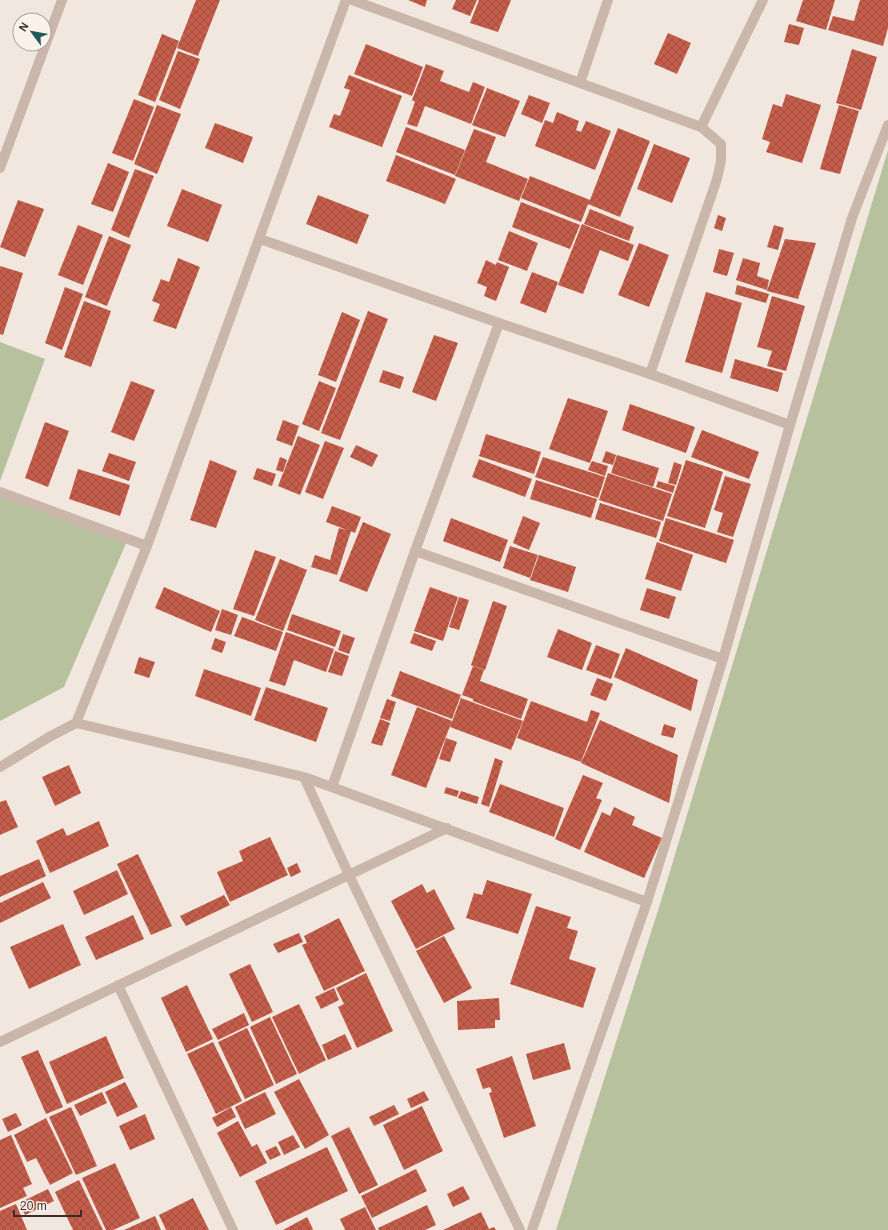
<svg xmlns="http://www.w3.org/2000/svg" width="888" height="1230" font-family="Helvetica,sans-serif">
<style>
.grass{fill:#b8c19e}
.building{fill:url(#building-cross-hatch)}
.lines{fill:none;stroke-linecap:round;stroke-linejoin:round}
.minor{stroke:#cab6aa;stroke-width:10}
</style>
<defs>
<pattern id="building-cross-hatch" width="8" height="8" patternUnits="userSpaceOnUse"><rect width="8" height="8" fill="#c45e4b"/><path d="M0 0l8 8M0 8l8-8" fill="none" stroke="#a04e3e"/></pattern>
</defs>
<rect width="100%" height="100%" fill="#f2e7de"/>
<!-- grass -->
<path class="grass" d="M888 150V1230H556L661 901Z
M0 342 45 359 0 481Z
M0 491 127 541 64 687 0 721Z"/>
<!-- building -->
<path class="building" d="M196 0H220L198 56 177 48Z
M408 0H427L425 7Z
M456 0H477L470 16 452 9Z
M479 0H511L498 32 470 23Z
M803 0H835L826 30 796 21Z
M860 0H888V28L883 46 828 30 833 16 854 21Z
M789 24 804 28 799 45 784 42Z
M668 33 691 43 677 74 654 64Z
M162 34 179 41 155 102 138 95Z
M366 44 423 67 412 96 354 74Z
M852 49 877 57 861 110 836 103Z
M178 51 200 59 180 109 159 100Z
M426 64 444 71 440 81 469 92 473 82 485 87 471 124 425 106 417 127 407 124 415 102 412 100Z
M349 75 402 96 382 147 329 127 334 114 340 116 350 90 344 88Z
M487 88 520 101 505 137 472 125Z
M786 94 821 105 802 163 766 152 770 142 762 139 773 104 782 107Z
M529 95 550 103 542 123 521 114Z
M134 99 154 107 133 161 112 153Z
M157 105 181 114 157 174 134 164Z
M839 105 859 111 840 174 820 169Z
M557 112 579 121 576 130 581 132 586 121 611 131 595 170 535 146 545 120 553 123Z
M215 123 253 137 243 163 205 148Z
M406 127 465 150 455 175 396 152Z
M618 128 650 141 620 217 588 204 581 222 521 198 530 176 590 200Z
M474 129 496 137 486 162 528 179 519 201 455 176Z
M654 144 690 158 672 203 637 189Z
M396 155 456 179 445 204 386 181Z
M108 163 129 172 113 212 91 204Z
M135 169 154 176 129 238 111 230Z
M182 189 222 205 208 242 167 226Z
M318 195 369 215 357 244 306 224Z
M18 200 44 209 25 257 0 247Z
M521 202 580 225 570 249 512 227Z
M590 209 634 227 629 241 584 224Z
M718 215 726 218 722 231 714 228Z
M582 224 634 245 628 261 600 250 583 294 558 285Z
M78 225 103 235 83 285 58 275Z
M774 225 784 228 778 250 767 247Z
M509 231 538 243 527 271 498 260Z
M109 236 131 245 107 306 85 297Z
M785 239 816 243 798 299 767 291Z
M639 243 669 255 649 307 618 295Z
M719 249 734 253 727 276 713 272Z
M178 258 200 267 176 329 153 321 160 304 152 301 161 279 169 282Z
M743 258 760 263 757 276 769 280 767 290 736 280Z
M486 260 496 265 497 262 509 267 496 301 484 296 487 287 477 283Z
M0 266 23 273 3 335 0 334Z
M532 272 558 282 546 313 520 303Z
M737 285 769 294 766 303 735 294Z
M65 287 83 294 62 350 45 343Z
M706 292 742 303 722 373 685 362Z
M772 296 805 306 786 371 767 366 772 351 757 347Z
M84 301 111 311 91 367 64 357Z
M368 311 388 319 340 440 321 433Z
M342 312 360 320 336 382 318 375Z
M434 335 458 343 436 401 412 392Z
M735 359 783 373 778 392 730 378Z
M383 370 404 377 400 389 379 382Z
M131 381 155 390 134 441 111 432Z
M319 381 336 388 319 431 302 424Z
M568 398 608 411 590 463 549 449Z
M630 404 695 427 686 453 622 430Z
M283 420 299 426 292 446 276 440Z
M45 422 69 431 48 487 25 478Z
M702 430 759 452 749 479 691 457Z
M486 434 541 452 534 474 479 456Z
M298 436 320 445 300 495 278 486Z
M325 441 344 448 323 499 305 492Z
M356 445 378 455 372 467 350 457Z
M606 451 616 455 613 465 602 462Z
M109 453 136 462 129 481 102 471Z
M617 455 659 468 653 487 611 473Z
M280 457 287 460 283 472 276 470Z
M543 457 605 477 598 498 535 477Z
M479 459 532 479 525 497 472 477Z
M210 460 237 471 216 528 190 520Z
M686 460 723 472 705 528 667 516Z
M592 461 608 466 605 476 588 470Z
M674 462 682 465 676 485 668 483Z
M257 468 276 474 272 486 253 479Z
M78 469 130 485 120 516 69 499Z
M608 473 672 494 663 521 599 500Z
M725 476 751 484 733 537 717 532 723 513 714 510Z
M536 480 597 499 591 518 530 499Z
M658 481 675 486 673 493 656 487Z
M600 503 661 522 656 538 595 519Z
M332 506 361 517 355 533 326 522Z
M523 516 540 523 529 550 513 543Z
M451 518 508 540 500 562 443 541Z
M666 518 734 540 726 563 659 541Z
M363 522 391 534 367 592 339 581Z
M339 528 351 531 337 575 311 567 315 555 330 560Z
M657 542 693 555 681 591 645 579Z
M510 546 538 555 530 578 503 568Z
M255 550 276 557 254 616 233 609Z
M539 555 576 567 568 592 530 580Z
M280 559 307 570 283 631 255 620Z
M164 587 220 611 211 632 155 608Z
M430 587 458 597 443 641 414 631Z
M647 588 676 597 669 619 640 610Z
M459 597 469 600 459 630 449 627Z
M493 601 507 606 485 670 471 665Z
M222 609 238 615 231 635 215 630Z
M292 614 341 631 335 647 287 630Z
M242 617 283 632 276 651 234 636Z
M558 629 592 643 582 670 547 657Z
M286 632 334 649 326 672 294 660 285 686 269 681Z
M414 633 436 641 432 651 410 643Z
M343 634 355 638 349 654 338 650Z
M215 638 226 642 222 653 211 649Z
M596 645 620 654 611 679 586 670Z
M626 648 698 680 691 711 614 677Z
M335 651 349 656 342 676 328 672Z
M139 657 155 662 149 678 134 673Z
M473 666 484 670 480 681 528 699 521 719 473 701V699L462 695Z
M204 669 261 688 251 716 195 696Z
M400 671 461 695 452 719 391 696Z
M597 678 613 684 606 701 590 695Z
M266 687 328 708 316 742 254 720Z
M461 698 523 721 511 750 450 727Z
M387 699 396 702 390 721 380 718Z
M531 701 587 722 591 710 600 713 581 762 517 738Z
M417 707 452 721 426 788 391 775Z
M380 719 390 723 382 746 371 743Z
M600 720 678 755 669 803 581 763Z
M664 724 676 728 673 738 661 735Z
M446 738 457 742 450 762 439 759Z
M495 758 503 761 489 807 481 804Z
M69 765 81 793 55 806 42 777Z
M583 775 603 783 596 798 602 800 580 850 555 839Z
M500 784 564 808 554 837 489 812Z
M446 787 459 791 457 797 444 793Z
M461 791 479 797 477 804 458 798Z
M6 800 18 827 0 835V802Z
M614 807 635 817 632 825 662 838 644 878 584 852 602 812 610 816Z
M99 821 109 846 50 873 36 841 63 828 67 836Z
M270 837 288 875 230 902 217 872 243 861 239 851Z
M138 854 172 926 151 935 117 864Z
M39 859 46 876 0 897V876Z
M297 863 301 872 291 877 287 868Z
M117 870 128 894 84 915 73 891Z
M487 880 532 894 518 934 466 918 474 893 482 895Z
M43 882 51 898 0 923V903Z
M422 884 427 893 434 889 455 929 416 949 391 901Z
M224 895 230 905 186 926 180 916Z
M536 906 571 917 567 928 578 931 569 959 596 968 583 1008 510 984Z
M133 915 144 939 96 960 85 937Z
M339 918 365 971 324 991 302 945 307 943 304 936Z
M63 924 81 965 29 989 10 947Z
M299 933 303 942 278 953 273 944Z
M444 936 472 988 444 1003 416 951Z
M250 964 273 1012 252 1022 229 974Z
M366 973 393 1031 357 1048 338 1007 344 1004 336 988Z
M187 985 213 1039 186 1052 161 998Z
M334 988 339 1000 321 1009 315 997Z
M499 998 500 1020H495V1028L458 1030 457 1001Z
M299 1004 326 1060 299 1074 272 1017Z
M244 1013 249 1025 218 1040 212 1029Z
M270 1017 297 1074 276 1084 250 1027Z
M247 1028 274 1085 245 1099 218 1042Z
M345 1034 352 1049 328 1060 322 1045Z
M106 1036 124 1078 67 1104 49 1062Z
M213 1042 242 1101 216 1114 187 1054Z
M564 1043 571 1069 533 1080 526 1054Z
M38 1050 63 1107 46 1114 21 1057Z
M512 1056 536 1126 504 1138 489 1093 492 1092 490 1087 483 1089 476 1069Z
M299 1079 329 1135 305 1149 274 1092Z
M125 1082 138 1107 117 1117 105 1092Z
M424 1091 429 1100 411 1108 407 1099Z
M102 1092 107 1103 80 1116 74 1105Z
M265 1092 276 1114 245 1129 235 1107Z
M394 1105 399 1114 374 1126 369 1117Z
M422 1106 443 1151 404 1170 383 1125Z
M71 1107 97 1166 76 1175 49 1117Z
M231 1107 236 1117 217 1127 212 1118Z
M16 1113 22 1125 8 1132 2 1119Z
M145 1114 155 1139 130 1150 119 1126Z
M46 1118 73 1173 50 1185 36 1158 27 1162 14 1135Z
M238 1121 252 1147 257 1144 267 1163 240 1177 217 1133Z
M349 1127 378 1185 359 1194 331 1136Z
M11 1135 32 1184 23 1188 27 1196 0 1208V1140Z
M293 1135 300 1147 284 1155 278 1142Z
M276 1146 281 1155 270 1160 265 1151Z
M327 1147 348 1191 276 1225 255 1181Z
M115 1163 140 1218 113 1230H106L82 1178Z
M416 1169 427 1191 372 1218 361 1196Z
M79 1180 103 1230H73L55 1192Z
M463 1186 470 1199 453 1207 447 1194Z
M48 1189 54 1201 25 1215 19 1203Z
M193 1198 209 1230H166L159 1215Z
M16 1204 27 1230H0V1211Z
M427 1205 436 1225 425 1230H379L378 1228Z
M365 1207 376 1230H345L340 1219Z
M481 1212 489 1229 494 1227 496 1230H443Z
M155 1216 161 1230H124Z
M307 1217 313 1229 312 1230H283Z"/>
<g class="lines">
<!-- minor -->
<path class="minor" d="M352 0 701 127 721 144V161L717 179 650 374
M580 83 608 0
M701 127 763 0
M0 168 62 0
M260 239 499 323 650 374 790 425
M0 492 147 546
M415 551 723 659
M76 723 147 546 346 0
M0 767 49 737 76 723 304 777 647 902
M304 777 349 875 520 1230
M332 787 415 551 499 323
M118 985 233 1230
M0 1042 447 828
M532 1230 647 902 723 659 790 425 852 218 888 125"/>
</g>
<!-- north arrow -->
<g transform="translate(32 32) rotate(302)"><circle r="19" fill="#faf2eb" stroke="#aca39d"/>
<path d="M0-3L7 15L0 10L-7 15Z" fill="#1f5958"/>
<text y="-6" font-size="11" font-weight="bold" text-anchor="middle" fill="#382d29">N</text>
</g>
<!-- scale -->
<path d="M14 1210v6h67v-6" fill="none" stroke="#382d29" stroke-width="2"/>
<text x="20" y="1210" font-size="12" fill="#382d29" stroke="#faf2eb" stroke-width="3" paint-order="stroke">20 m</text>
</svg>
